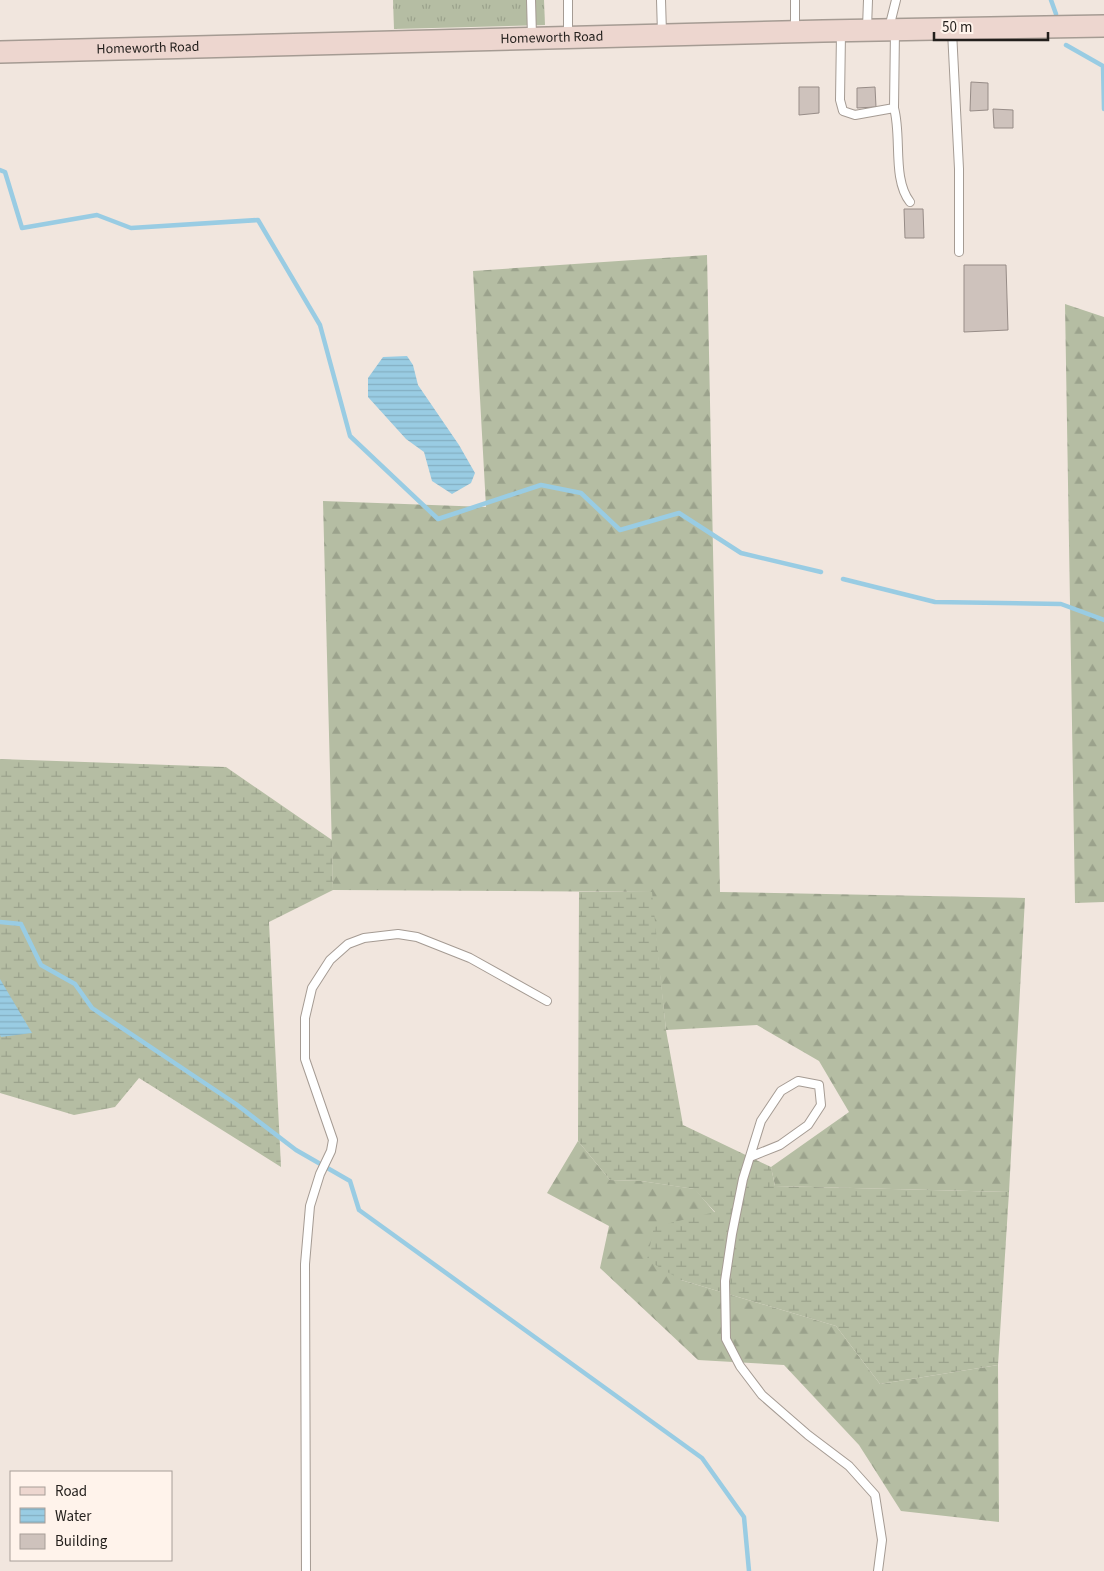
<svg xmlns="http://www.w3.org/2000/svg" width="1104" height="1571" font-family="'Source Sans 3',sans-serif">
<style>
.grass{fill:url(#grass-tufts)}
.forest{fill:url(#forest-firs)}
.wetland{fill:url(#wetland-marsh)}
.water{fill:url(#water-rules)}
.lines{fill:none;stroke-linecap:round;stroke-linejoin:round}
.stream{stroke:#99cce3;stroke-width:4.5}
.building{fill:#cec2bc;stroke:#978c87}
.lane-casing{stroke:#a59b93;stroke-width:10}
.secondary-casing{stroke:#a59b93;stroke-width:24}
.lane{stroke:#fff;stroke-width:8}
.secondary{stroke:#edd6cf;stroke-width:21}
.labels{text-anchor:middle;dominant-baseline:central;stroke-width:4;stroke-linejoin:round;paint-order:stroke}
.street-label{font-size:14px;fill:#231f1c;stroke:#fff3eb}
</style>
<defs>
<pattern id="grass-tufts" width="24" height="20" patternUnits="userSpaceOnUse" patternTransform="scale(1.25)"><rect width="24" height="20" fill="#b5bda3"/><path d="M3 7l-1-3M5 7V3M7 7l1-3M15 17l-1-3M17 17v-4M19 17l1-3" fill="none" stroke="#9ba28c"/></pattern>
<pattern id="forest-firs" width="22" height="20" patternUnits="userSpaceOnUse" patternTransform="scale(1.25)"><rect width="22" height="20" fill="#b5bda3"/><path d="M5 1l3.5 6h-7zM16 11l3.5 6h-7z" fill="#9ba28c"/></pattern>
<pattern id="wetland-marsh" width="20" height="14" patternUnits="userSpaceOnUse" patternTransform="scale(1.25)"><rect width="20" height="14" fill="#b5bda3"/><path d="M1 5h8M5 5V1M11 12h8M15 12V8" fill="none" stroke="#9ba28c"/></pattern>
<pattern id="water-rules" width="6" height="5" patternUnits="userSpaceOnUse" patternTransform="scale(1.25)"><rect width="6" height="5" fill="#99cce3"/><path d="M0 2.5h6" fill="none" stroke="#84afc2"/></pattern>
</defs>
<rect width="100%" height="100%" fill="#f1e6de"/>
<!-- grass -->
<path class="grass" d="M393 0H544L545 25 394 29Z"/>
<!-- forest -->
<path class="forest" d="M707 255 720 892 1025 898 1009 1192 775 1186 771 1167 849 1112 819 1061 757 1025 666 1030 651 892 333 890 323 501 486 507 473 271Z
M1065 304 1104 317V902L1075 903Z
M578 1141 610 1180 641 1181 695 1189 715 1213 681 1280 836 1326 880 1384 998 1365 999 1522 901 1511 859 1445 784 1365 698 1360 600 1268 609 1226 547 1193Z"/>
<!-- wetland -->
<path class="wetland" d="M0 759 226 767 332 840 333 890 269 922 281 1167 139 1078 115 1107 74 1115 0 1093Z
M579 892H652L666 1030 683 1125 771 1167 775 1186 1009 1192 998 1365 880 1384 836 1326 681 1280 647 1260 654 1227 715 1212 694 1189 641 1181 610 1180 578 1141Z"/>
<!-- water -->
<path class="water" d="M407 356 413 365 418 385 459 445 475 473 471 483 452 494 432 481 424 452 406 439 368 397V378L383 357Z
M0 979 32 1033 1 1037 0 1035Z"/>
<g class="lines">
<!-- stream -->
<path class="stream" d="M1051 0 1056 14
M1066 45 1103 66 1104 109
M0 170 5 172 22 228 97 215 131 228 258 220 320 325 350 436 438 519 541 485 581 493 620 530 679 513 741 553 821 572
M843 579 935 602 1061 604 1104 620
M0 922 21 924 41 965 75 984 92 1008 236 1104 296 1150 350 1181 359 1210 702 1458 744 1517 749 1571"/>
</g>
<!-- building -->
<path class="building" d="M971 82 988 83V110L970 111Z
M799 87H819V113L799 115Z
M875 87 876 107 857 108V88Z
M993 109 1013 110V128H994Z
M904 209H923L924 238H905Z
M964 265H1006L1008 330 964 332Z"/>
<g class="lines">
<!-- lane casing -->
<g class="lane-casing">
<path id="lane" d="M531 0 532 36
M661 0 662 33
M795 0V30
M867 28 868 0
M889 28 896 0
M952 31 959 169V252
M841 33 840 100 843 111 855 115 894 108 895 30
M568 35V0
M894 108C902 137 892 179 910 202
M750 1157 780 1145 808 1125 821 1105 819 1085 798 1081 781 1091 761 1121 743 1179 732 1234 725 1281 726 1339 740 1366 762 1395 808 1435 849 1466 875 1495 882 1540 878 1571
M306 1571 305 1264 310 1206 320 1174 331 1151 333 1140 305 1059V1018L312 988 330 960 348 944 364 938 398 934 417 937 470 958 547 1001"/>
</g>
<!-- secondary casing -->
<g class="secondary-casing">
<g id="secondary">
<path id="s1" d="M0 52 823 31 1104 26"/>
</g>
</g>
<!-- lane -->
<use href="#lane" class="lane"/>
<!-- secondary -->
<use href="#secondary" class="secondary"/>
</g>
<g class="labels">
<!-- street labels -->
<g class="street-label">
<text stroke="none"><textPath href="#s1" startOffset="552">Homeworth Road</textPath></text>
<text stroke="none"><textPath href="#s1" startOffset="148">Homeworth Road</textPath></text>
</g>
</g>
<!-- legend -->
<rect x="10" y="1471" width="162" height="90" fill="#fff3eb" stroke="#a79e98"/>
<rect x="20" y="1487" width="25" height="8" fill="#edd6cf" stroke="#a79e98"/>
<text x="55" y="1496" font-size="15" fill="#231f1c">Road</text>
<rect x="20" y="1508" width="25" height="15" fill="url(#water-rules)" stroke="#a79e98"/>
<text x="55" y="1521" font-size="15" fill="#231f1c">Water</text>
<rect x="20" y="1534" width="25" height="15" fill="#cec2bc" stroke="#a79e98"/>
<text x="55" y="1546" font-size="15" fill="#231f1c">Building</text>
<!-- scale -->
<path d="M934 32v8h114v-8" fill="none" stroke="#231f1c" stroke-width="2.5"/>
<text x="942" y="32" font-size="15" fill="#231f1c" stroke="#fff3eb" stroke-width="4" paint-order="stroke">50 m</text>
</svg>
